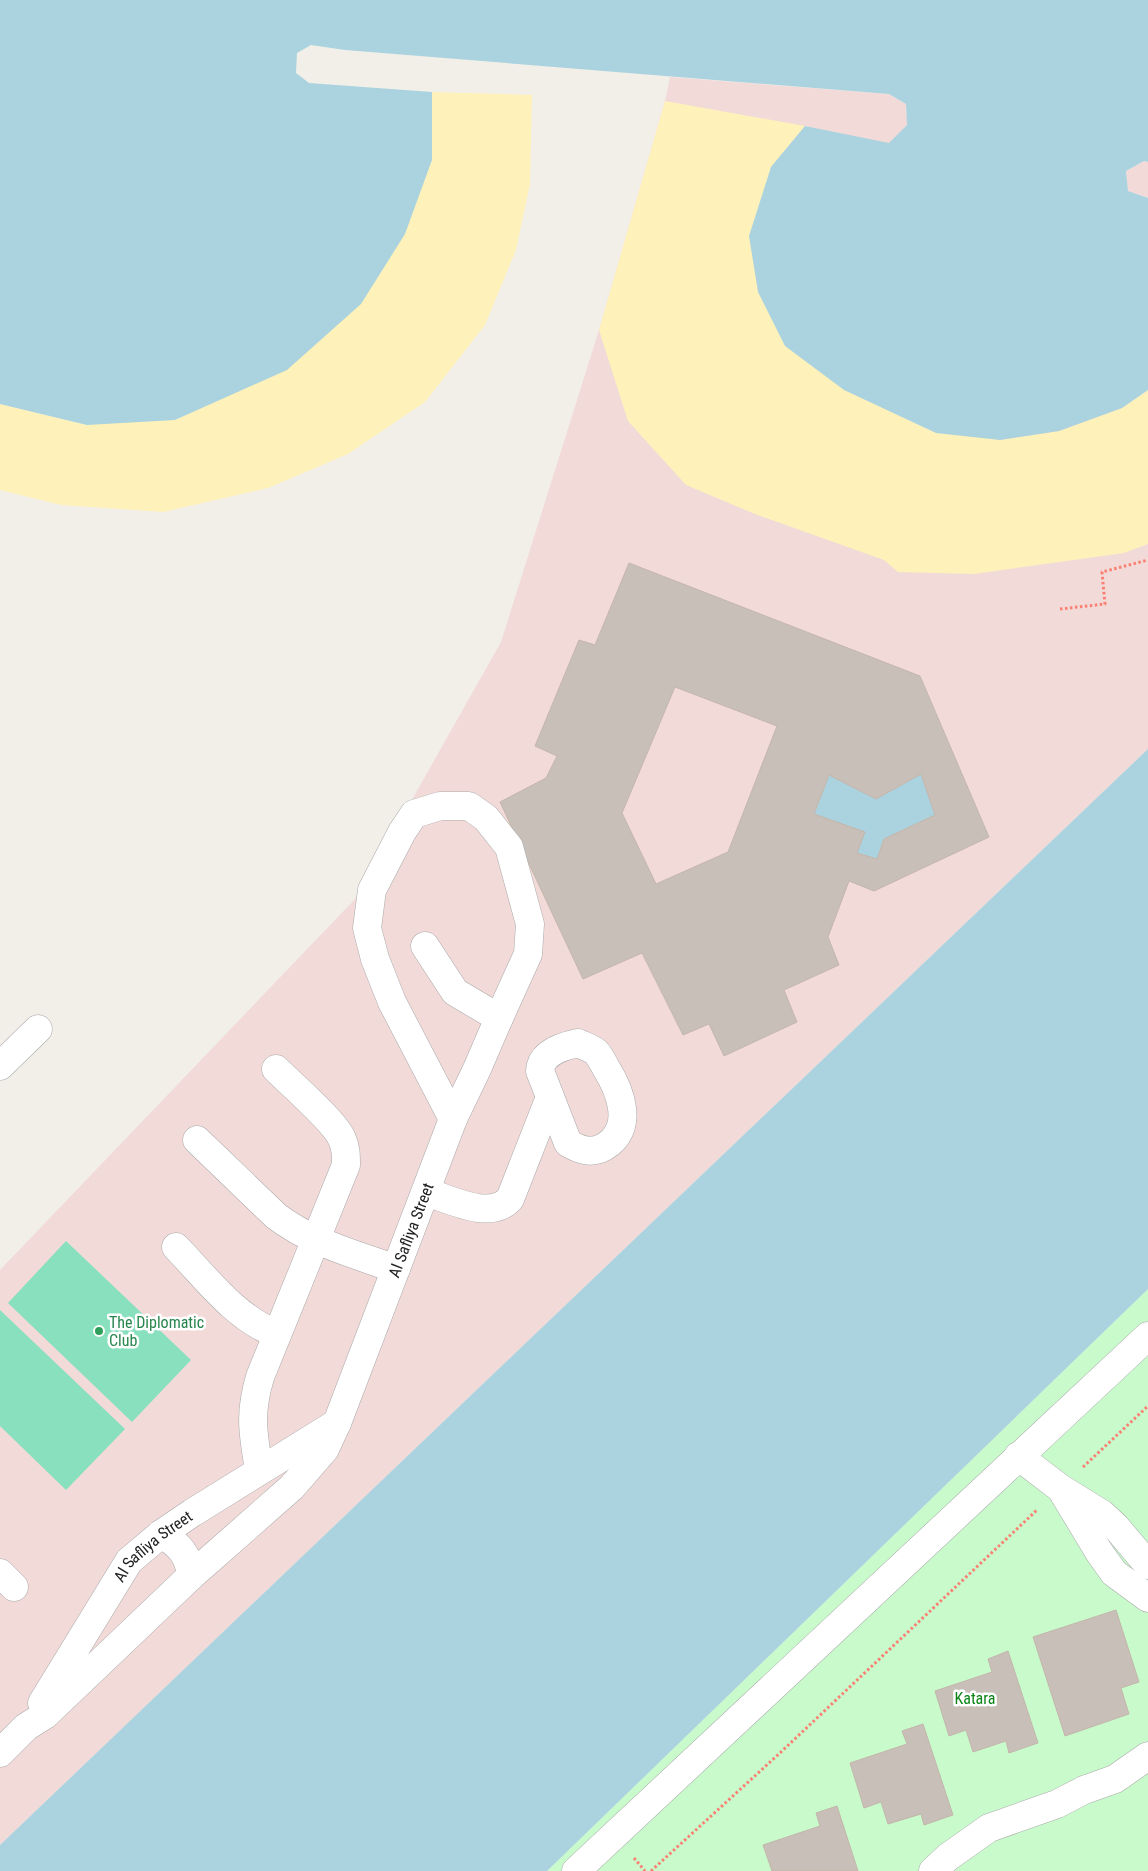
<svg xmlns="http://www.w3.org/2000/svg" width="1148" height="1871" font-family="'Roboto Condensed',sans-serif">
<style>
.commercial{fill:#f2dad9}
.sand{fill:#fff1ba}
.park{fill:#c8facc}
.pitch{fill:#88e0be}
.water{fill:#aad3df}
.building{fill:#c7bfb8;stroke:#c4b6ab;fill-rule:evenodd}
.lines{fill:none;stroke-linecap:round;stroke-linejoin:round}
.minor-casing{stroke:#a9a9a9;stroke-width:29}
.path{stroke:#fa8072;stroke-width:3;stroke-dasharray:2.5 2.5;stroke-linecap:butt}
.minor{stroke:#fff;stroke-width:28}
.leisure-dot{fill:#2e9e5b;stroke:#fff;stroke-width:2}
.labels{text-anchor:middle;dominant-baseline:central;stroke-width:5;stroke-linejoin:round;paint-order:stroke}
.street-label{font-size:16px;fill:#222;stroke:#fff}
.leisure-label{font-size:16px;fill:#27864d;stroke:#fff;text-anchor:start}
.park-label{font-size:16px;fill:#0c8416;stroke:#fff}
</style>
<rect width="100%" height="100%" fill="#f2efe9"/>
<!-- commercial -->
<path class="commercial" d="M670 77 889 94 906 104 907 125 889 144 805 126 1122 408 1148 390V749L0 1845V1270L357 897 501 642 599 330 665 101Z
M1144 161 1148 162V198L1128 191 1126 171Z"/>
<!-- sand -->
<path class="sand" d="M432 92 532 95 530 184 516 250 485 325 425 402 348 454 268 488 163 512 61 505 0 490V404L87 425 432 160Z
M665 101 805 126 771 167 1000 440 1059 431 1122 408 1148 390V544L1124 553 974 574 898 572 884 560 755 514 686 485 628 421 599 330Z"/>
<!-- park -->
<path class="park" d="M1148 1289V1871H547Z"/>
<!-- pitch -->
<path class="pitch" d="M66 1241 191 1360 132 1422 8 1303Z
M0 1310 125 1429 66 1490 0 1426Z"/>
<!-- water -->
<path class="water" d="M0 0H1148V162L1144 161 1126 171 1128 191 1148 198V390L1122 408 1059 431 1000 440 936 433 844 390 785 346 758 292 749 236 771 167 805 126 889 143 907 125 906 104 889 94 345 50 311 45 297 53 296 73 309 83 432 92V160L405 234 361 304 287 370 175 420 87 425 0 404Z
M1148 749V1289L547 1871H0V1845Z
M921 774 935 815 884 839 877 859 857 853 864 832 814 814 829 775 876 799Z"/>
<!-- building -->
<path class="building" d="M629 563 920 676 989 837 874 891 849 881 828 937 839 965 784 990 797 1022 724 1056 709 1024 683 1035 642 953 583 979 500 802 546 778 557 756 535 746 579 640 595 645ZM675 687 777 726 728 852 656 884 622 813ZM921 774 935 815 884 839 877 859 857 853 865 832 814 814 829 775 876 799Z
M1116 1610 1139 1682 1121 1688 1129 1714 1065 1736 1033 1637Z
M1008 1651 1038 1743 1009 1753 1006 1741 973 1752 966 1730 949 1736 935 1691 992 1672 988 1659Z
M923 1724 953 1815 924 1825 921 1814 888 1824 881 1802 864 1808 850 1763 907 1744 902 1731Z
M837 1806 858 1871H772L763 1845 820 1826 816 1813Z"/>
<g class="lines">
<!-- minor casing -->
<g class="minor-casing">
<g id="minor">
<path d="M578 1043C584 1046 591 1048 596 1052 600 1056 603 1063 606 1068 621 1092 635 1129 604 1147 591 1154 580 1150 568 1143L540 1071C541 1053 563 1046 578 1043Z"/>
<path d="M0 1066 38 1029"/>
<path d="M453 1119 392 1002 375 959 367 928 372 890 402 832 414 814 440 806H469L486 818 509 847 530 924 528 954 499 1018"/>
<path d="M197 1140 276 1216C311 1243 355 1254 396 1269"/>
<path d="M426 1192C450 1199 490 1221 510 1199L550 1097"/>
<path d="M176 1247C207 1279 235 1318 277 1334"/>
<path d="M1018 1456 1060 1488 1102 1514 1116 1527 1148 1565"/>
<path d="M259 1470C253 1433 249 1414 260 1377L346 1165C346 1155 346 1148 342 1139 336 1123 290 1083 276 1069"/>
<path d="M1064 1494 1099 1552 1114 1573 1148 1598"/>
<path d="M161 1534C179 1544 189 1555 191 1576"/>
<path d="M0 1573 14 1587"/>
<path id="s1" d="M42 1703 129 1561 161 1534 192 1513 337 1423"/>
<path id="s2" d="M0 1753 26 1727 45 1715 191 1576 292 1487 325 1449 337 1423 453 1119 477 1069 499 1018 455 992 425 946"/>
<path d="M576 1871 1148 1336"/>
<path d="M933 1871 948 1857 989 1828 1057 1804 1084 1790 1115 1779 1148 1756"/>
</g>
</g>
<!-- path -->
<path class="path" d="M1060 609 1105 604 1102 572 1148 560
M1083 1467 1148 1406
M634 1858 645 1871
M651 1871 781 1752 1038 1509"/>
<!-- minor -->
<use href="#minor" class="minor"/>
</g>
<!-- markers -->
<circle class="leisure-dot" cx="99" cy="1331" r="5"/>
<g class="labels">
<!-- street labels -->
<g class="street-label">
<text stroke="none"><textPath href="#s2" startOffset="681">Al Safliya Street</textPath></text>
<text stroke="none"><textPath href="#s1" startOffset="194">Al Safliya Street</textPath></text>
</g>
<!-- leisure labels -->
<g class="leisure-label">
<text x="109" y="1322">The Diplomatic<tspan x="109" dy="18">Club</tspan></text>
</g>
<!-- park labels -->
<g class="park-label">
<text x="975" y="1698">Katara</text>
</g>
</g>
</svg>
